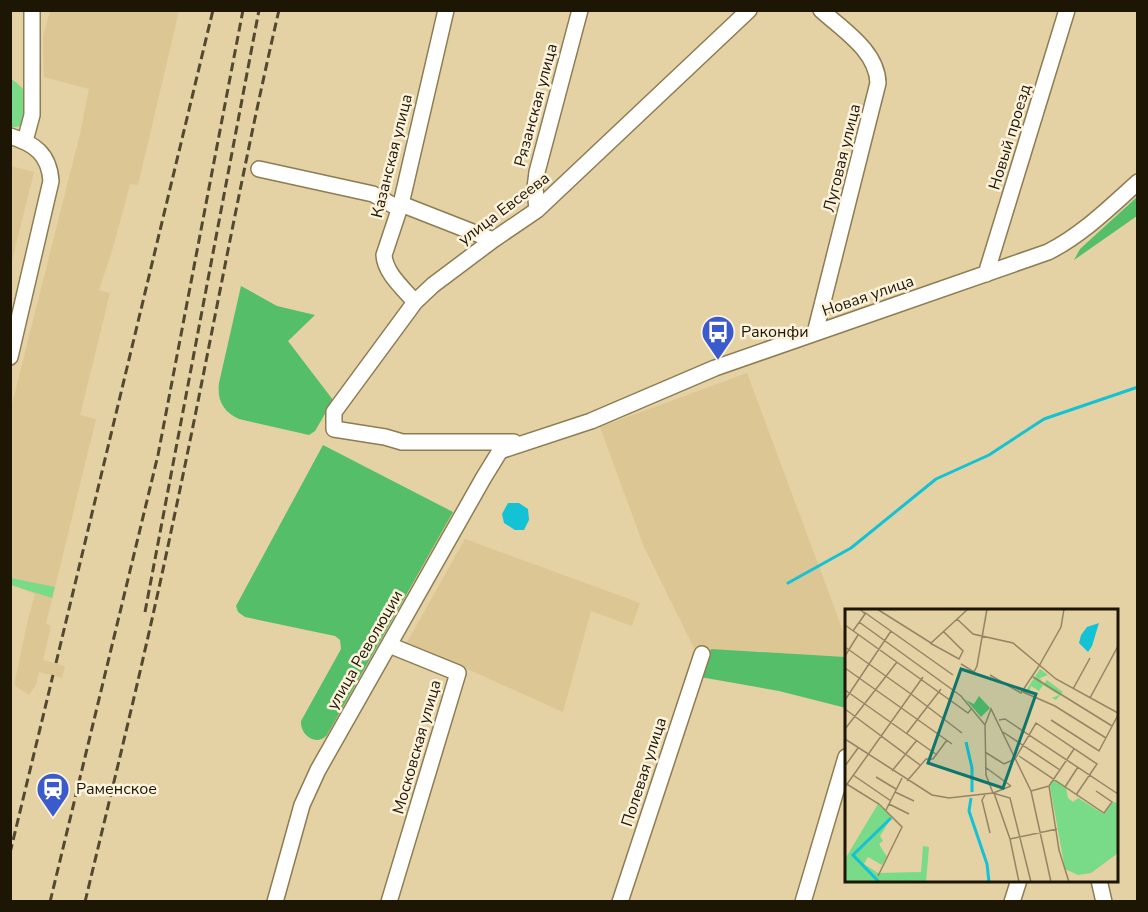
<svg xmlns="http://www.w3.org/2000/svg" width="1148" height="912" font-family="'Nunito Sans',sans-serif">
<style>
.built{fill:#dcc693}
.green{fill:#79da88}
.forest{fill:#55be68}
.water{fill:#14c2d5}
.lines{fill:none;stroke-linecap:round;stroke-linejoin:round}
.stream{stroke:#14c2d5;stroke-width:3}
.minor-casing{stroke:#8e7c52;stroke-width:18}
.minor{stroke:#fff;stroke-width:15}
.rail{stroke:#534930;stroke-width:3;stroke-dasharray:9 4.5;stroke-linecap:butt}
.labels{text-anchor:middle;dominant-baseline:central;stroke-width:5;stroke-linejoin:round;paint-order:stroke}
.street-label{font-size:16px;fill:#1d1605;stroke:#fdf3dd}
.poi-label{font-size:16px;fill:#1d1605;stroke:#fdf3dd;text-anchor:start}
.inset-river{fill:none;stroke:#14c2d5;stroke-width:3}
.inset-road{fill:none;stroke:#948664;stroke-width:1.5}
.view{fill:#0f766e;fill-opacity:0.15;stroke:#0f766e;stroke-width:3}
.inset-edge{fill:none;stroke:#1d1605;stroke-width:3}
</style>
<rect width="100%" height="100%" fill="#e4d1a4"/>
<!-- built -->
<path class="built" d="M50 11H179L138 185 130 184 113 248 99 290 110 293 80 415 96 419 46 624 51 626 43 660 65 666 62 678 39 672 36 685 29 695 14 685 28 619 35 594 11 585V408L80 134 89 89 44 77 43 36Z
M11 166 34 172 11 265 10 166Z
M747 373 846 639V657L694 648 644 547 600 427Z
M465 539 640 603 632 626 591 611 563 712 463 667 406 644Z"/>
<!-- green -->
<path class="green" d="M11 79 17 83 26 92 24 124 17 127H11Z
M11 578 55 587 52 598 11 585Z"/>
<!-- forest -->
<path class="forest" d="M1137 197V216L1074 260 1080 249Z
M241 286 277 306 315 315 288 341 333 400 315 431 309 435 239 419C223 412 217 400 219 383Z
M323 445 453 512 327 735C316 747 300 735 301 721L341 649 340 640 335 636 245 617 238 612 236 606Z
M711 649 846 657V708L779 691 700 677Z"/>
<!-- water -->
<path class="water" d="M508 503H519L528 509 529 520 524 530H515L504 523 502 514Z"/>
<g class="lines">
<!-- stream -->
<path class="stream" d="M788 583 851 548 936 479 989 455 1044 419 1138 387"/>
<!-- minor casing -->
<g class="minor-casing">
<path id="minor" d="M10 136C35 144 49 154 51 181L10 357
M25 141 32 115V10
M259 169 373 194 396 207 401 204 493 240
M537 210 535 188 537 172 580 10
M986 274 1067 10
M415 302C403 288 385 273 384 255L401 204 446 10
M815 333 878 83C877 51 843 30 821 10
M514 442H402L385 437 334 429V412L415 302 433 285 493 240 537 210 749 10
M1099 880 1104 902
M275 902 302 805 318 770 484 477 500 451 591 421 715 368 1048 252C1082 235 1109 208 1138 182
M389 902 458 673 389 645
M620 902 702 654
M803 902 846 757
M1012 902 1019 880"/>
</g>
<!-- minor -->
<use href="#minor" class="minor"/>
<!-- rail -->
<path class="rail" d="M145 612 259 10
M56 663 213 10
M10 853 53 675
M50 902 158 455 243 10
M85 902C115 777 146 652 172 527 209 355 239 182 279 10"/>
</g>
<!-- icons -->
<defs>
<g id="bus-pin" transform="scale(1.725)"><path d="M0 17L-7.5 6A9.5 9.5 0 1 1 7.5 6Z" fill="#3b5bcd" stroke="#fdf3dd"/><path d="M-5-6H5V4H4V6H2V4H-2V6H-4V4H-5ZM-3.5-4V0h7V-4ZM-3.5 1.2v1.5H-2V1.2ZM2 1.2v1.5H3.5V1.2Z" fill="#fff"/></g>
<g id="station-pin" transform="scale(1.725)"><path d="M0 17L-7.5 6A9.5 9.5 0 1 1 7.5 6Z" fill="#3b5bcd" stroke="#fdf3dd"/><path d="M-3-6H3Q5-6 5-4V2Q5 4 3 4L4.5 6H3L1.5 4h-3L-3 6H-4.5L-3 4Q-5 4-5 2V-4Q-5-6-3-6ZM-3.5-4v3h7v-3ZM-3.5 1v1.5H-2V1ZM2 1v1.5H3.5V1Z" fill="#fff"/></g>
</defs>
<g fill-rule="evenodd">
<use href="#bus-pin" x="718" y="332"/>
<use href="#station-pin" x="53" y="789"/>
</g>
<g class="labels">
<!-- street labels -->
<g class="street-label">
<text transform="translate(536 105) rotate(-75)">Рязанская улица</text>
<text transform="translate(1010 137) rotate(-73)">Новый проезд</text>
<text transform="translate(392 156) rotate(-76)">Казанская улица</text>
<text transform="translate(842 158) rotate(-76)">Луговая улица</text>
<text transform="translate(504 209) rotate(-37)">улица Евсеева</text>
<text transform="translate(868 296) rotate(-19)">Новая улица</text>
<text transform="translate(365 650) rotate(-60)">улица Революции</text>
<text transform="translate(417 747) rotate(-74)">Московская улица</text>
<text transform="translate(644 772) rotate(-72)">Полевая улица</text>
</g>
<!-- poi labels -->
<g class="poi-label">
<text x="741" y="332">Раконфи</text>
<text x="76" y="789">Раменское</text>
</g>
</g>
<!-- overview -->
<g transform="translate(845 609)">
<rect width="273" height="273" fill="#e4d1a4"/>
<path d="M195 60 203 66 195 69 198 76 202 71 218 83 211 91 207 89 214 86 198 76 194 82 186 77 184 83H180ZM209 171 221 179 223 189 228 193 233 189 259 205 268 193 273 194V244L246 264 233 266 220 260 205 177ZM33 195 47 208 35 227 38 232 34 235 42 248 37 256 23 248 19 255 33 264 76 263 78 237 84 238 81 273H0V250Z" fill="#79da88"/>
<path d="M134 87 145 99 136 108 121 91 129 95Z" fill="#55be68"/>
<path d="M254 14 247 37 243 43 234 34 236 26 242 18Z" fill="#14c2d5"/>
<path class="inset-river" d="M121 133 127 159V183M126 189 124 202 142 255 144 273M34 273 8 246 46 209"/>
<path class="inset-road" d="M32 0 86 34 123 0M19 3 108 66M112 10 128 25 168 34 211 70 273 104M14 13 116 87 140 116M0 16 123 104 127 99M8 22 20 5 15 0M85 34 114 50 118 42 98 22M0 38 66 85M0 47 13 26M116 55 129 63 132 57 142 0M194 57 216 18 219 0M0 59 107 135M145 66 176 84 194 57M188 68 267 117M228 80 245 49M0 81 92 146M178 83 210 97 261 129M66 85 117 124M245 89 273 37M0 91 46 22M0 100 75 156M154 111 160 110 273 185M206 111 254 142 273 106M0 120 52 53M158 123 215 161M62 124 96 80M0 130 87 186 104 189 148 184 165 189 186 273M140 143 159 155 170 150 191 114 252 155 231 186M174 147 259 204 267 193 251 182M0 157 13 139M140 158 166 177M47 162 72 131M8 166 46 192M31 168 51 180M62 172 81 150H88L102 131M0 174 34 195 57 218 33 267M166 177 148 184 141 166 140 116 146 100 186 182 206 273M0 178 78 68M220 178 233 158M186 182 204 177M50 183 69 192M141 184 137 191 145 224M149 184 165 230 174 273M44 195 64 205M41 201 57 169M165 230 212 220M224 273 214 241 204 177 229 140"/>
<path class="view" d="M116 60 191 85 158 179 83 154Z"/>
<rect width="273" height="273" class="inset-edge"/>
</g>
<!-- border -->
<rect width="1148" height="912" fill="none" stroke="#1d1605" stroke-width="24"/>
</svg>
